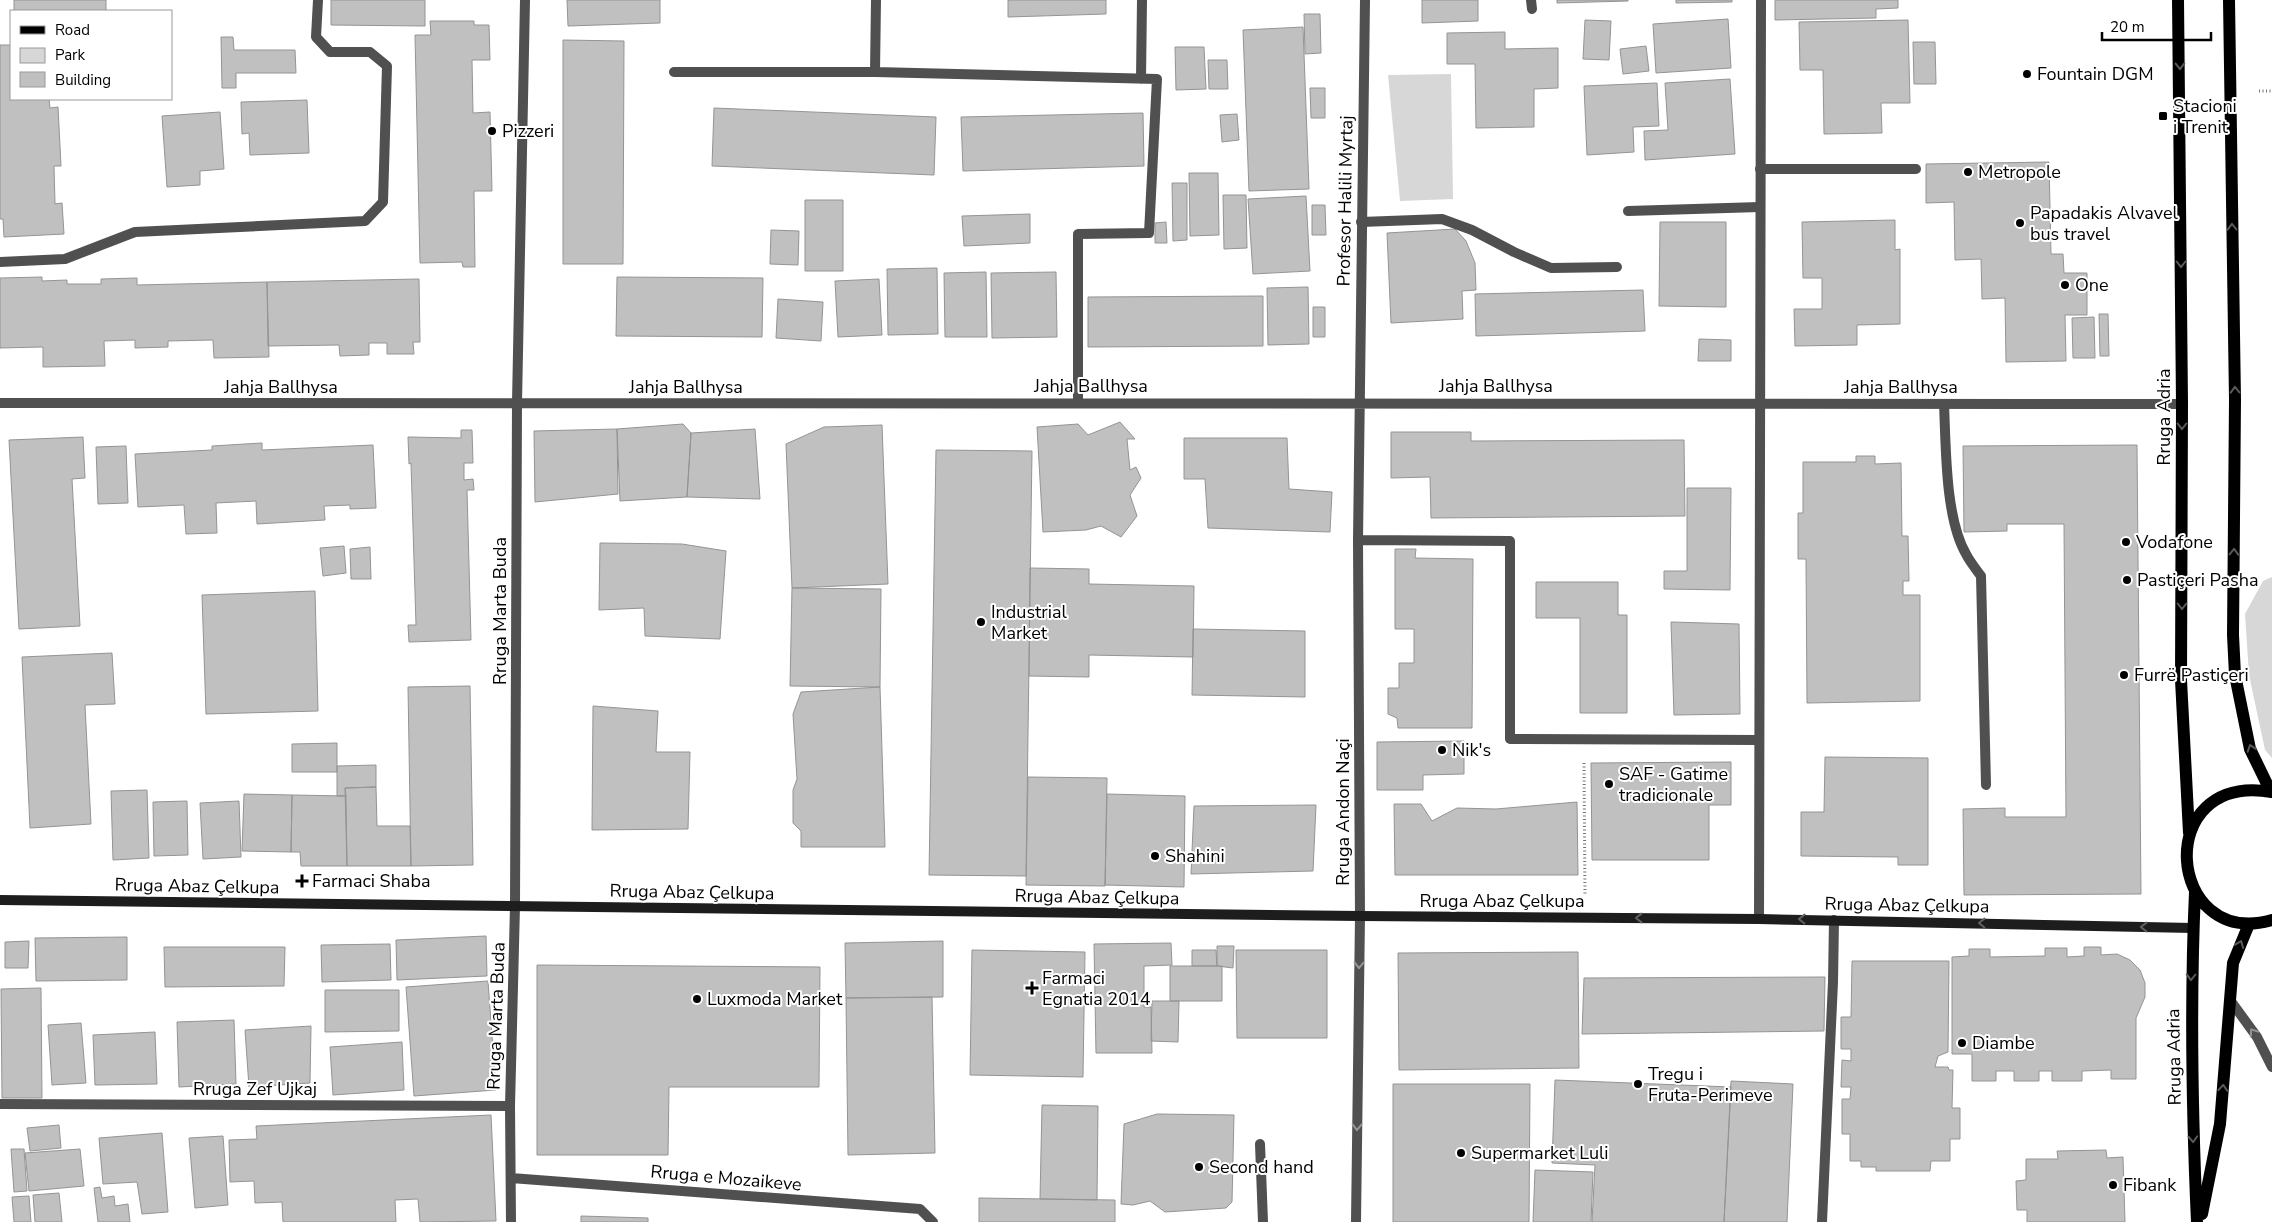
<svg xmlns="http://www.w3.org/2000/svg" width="2272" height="1222" font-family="'Nunito Sans',sans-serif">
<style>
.green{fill:#d7d7d7}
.building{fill:#c0c0c0;stroke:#949494}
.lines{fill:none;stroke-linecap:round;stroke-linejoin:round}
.path{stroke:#727272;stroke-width:3;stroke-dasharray:1 2.5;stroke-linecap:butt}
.lane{stroke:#505050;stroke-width:10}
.street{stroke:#505050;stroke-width:10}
.secondary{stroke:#1d1d1d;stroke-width:10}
.primary{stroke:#000;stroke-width:12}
.oneway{stroke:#595959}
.oneway2{stroke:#616161}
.oneway3{stroke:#969696}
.poi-dot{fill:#000;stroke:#fff;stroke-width:2}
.labels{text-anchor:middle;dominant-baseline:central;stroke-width:4;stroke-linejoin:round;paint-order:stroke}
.poi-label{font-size:18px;fill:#000;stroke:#fff;text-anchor:start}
.street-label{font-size:18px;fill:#000;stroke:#fff}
</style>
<rect width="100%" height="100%" fill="#fff"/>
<!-- green -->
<path class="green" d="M1451 74 1453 199 1400 201 1388 75Z
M2272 577V758L2265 750 2249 675 2245 614 2263 581Z"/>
<!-- building -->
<path class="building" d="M14 0H106V11H14Z
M331 0H425V26L331 25Z
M567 0H660V23L568 26Z
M1008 0H1106V14L1008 17Z
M1422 0H1478V21L1422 23Z
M1557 0H1628V1L1557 3Z
M1676 0H1732V2L1676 3Z
M1775 0H1898V8L1876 9V18L1775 20Z
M1304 14H1320L1321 53 1305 54Z
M1728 19 1731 68 1656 73 1653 24Z
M1585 20 1611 21 1609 60 1583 59Z
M1908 20 1910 103H1881L1882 133 1824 134 1823 70H1800L1799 22Z
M430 21H474V25H489L490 60H472L473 113 490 112 492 191H474L475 267H463L462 262 420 263 415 35H431Z
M1303 27 1309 189 1249 191 1243 30Z
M1505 32V49L1558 48V88L1534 89V127L1476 128 1475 64H1447V33Z
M221 37H233L234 50H295L296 73H236V88H222Z
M563 40 624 41 623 264H563Z
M1913 42H1935L1936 84H1914Z
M0 45H11V99H49L50 108 58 107 61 166H54L55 204 62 203 64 234 4 237 3 219H0Z
M1646 46 1649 71 1623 74 1620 49Z
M1175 47H1204L1206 89 1176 90Z
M1208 60H1227L1228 89H1209Z
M1730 79 1735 154 1645 160 1644 131 1668 130 1665 83Z
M1657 83 1659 126 1633 127 1634 152 1587 155 1584 86Z
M1310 88H1325V118H1311Z
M307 100 309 153 250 155 249 133 242 134 241 102Z
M714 108 936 117 934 175 712 166Z
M220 112 224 169 200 171V185L167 187 162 116Z
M1143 113 1144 166 963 171 961 117Z
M1237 114 1239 140 1222 142 1220 115Z
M2049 162 2051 254H2063L2064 273H2087V315H2065L2066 361 2006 362 2005 298 1982 299 1981 259 1955 260 1954 202 1926 203V164Z
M1189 173H1218L1219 235 1190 236Z
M1172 183H1187V240L1173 241Z
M1223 195H1246L1247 248 1224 249Z
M1306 196 1310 271 1253 274 1248 199Z
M805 200H843V271H805Z
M1312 205H1325L1326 235H1312Z
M1030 214V243L964 246 962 216Z
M1895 220V250L1900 249V324L1857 325V345L1795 346 1794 309H1822V278H1803L1802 222Z
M1166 222 1167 243H1155V223Z
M1660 222H1726V307L1659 306Z
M1455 229 1466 241 1475 263 1476 290 1462 291 1463 319 1391 323 1387 233Z
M771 230 799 231 798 265 770 264Z
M937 268 938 334 888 335 887 269Z
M986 272 987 337H945L944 273Z
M1056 272 1057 337 992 338 991 273Z
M42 277V281L67 280V284H101V279L137 278V285L267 282 269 357 214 358 213 340 168 341V347L135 348V340L104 341 105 366 43 367V347L0 348V278Z
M617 277 763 278 762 337 616 336Z
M419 279 420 342H413L414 354H387V343H369V355L340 356 339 345 268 346 267 282Z
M879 279 882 335 838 337 835 281Z
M1308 287 1309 344 1268 345 1267 288Z
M1643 290 1645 331 1476 336 1475 294Z
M1263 296V346L1088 347V297Z
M778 299 823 302 821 341 776 338Z
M1313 307H1325V337H1313Z
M2099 314H2108L2109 356H2100Z
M2094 317 2095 358H2073L2072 318Z
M1699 339 1731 340V361H1698Z
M1120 422 1135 439H1127L1130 470 1136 467 1141 478 1130 495 1137 516 1121 537 1101 526 1086 530 1043 532 1037 427 1078 424 1088 435Z
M683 424 691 433 687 497 620 501 617 429Z
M882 425 888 584 792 588 786 444 824 427Z
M617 429 618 494 535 502 534 431Z
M755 429 760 499 687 497 691 433Z
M461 430H472L473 463H464V480L473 479 474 490H467L471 640 409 642 408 625H416L411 463 409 464 408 437 461 438Z
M1391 432H1471V441L1684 440 1685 516 1431 518 1430 477 1391 478Z
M83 437 85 478 72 479 80 626 19 629 9 440Z
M1184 438H1287L1289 489 1332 492 1330 532 1208 528 1205 479H1184Z
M262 443V450L373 445 376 508 350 509V505L324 506 325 520 257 524 256 501 216 503 217 533 186 534 184 505 138 507 135 454 212 450V446Z
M2137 445 2141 894 1964 895 1963 809 2005 808V817H2066L2064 524H2007V531L1964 532 1963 446Z
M126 446 128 503 98 504 96 447Z
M936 450 1032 451 1026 876 929 875Z
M1856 456H1875V464L1901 463 1902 536H1908L1909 581H1903V595H1920V701L1807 703 1806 559H1798V513H1803V462H1856Z
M1687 488H1731L1730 590 1664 589V571H1687Z
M600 543 682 544 726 551 720 639 645 636 644 608 599 610Z
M344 546 346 573 323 576 320 548Z
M370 547 371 579H351L350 549Z
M1395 549H1416L1415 558 1473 559 1472 728H1398L1397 718 1388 714V688H1399V663H1414V629H1395Z
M1030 568 1089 569V584L1194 586 1193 657 1089 655V677L1029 676Z
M1536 582H1618V615H1627V713H1580V618H1536Z
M792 588 881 589 880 687 790 686Z
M315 591 318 711 206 714 202 595Z
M1671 622 1739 624 1740 714 1674 715Z
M1193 629 1305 631V697L1192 695Z
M112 653 115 704 85 705 91 824 30 828 22 657Z
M470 686 473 865 411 866 408 687Z
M880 687 885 847H801V831L793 823V790L797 779 793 714 801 692Z
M593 706 658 711 656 752H690L688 829 592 830Z
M1464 741V774L1423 775V790H1377V742Z
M337 743V772H292V744Z
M1825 757 1928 758V865H1898V857L1801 856V812H1824Z
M1731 762V805H1709V860H1592L1591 763Z
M376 765V787L345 788 346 796H337V766Z
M1028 777 1107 778 1105 886 1026 885Z
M376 787 377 826H410L411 866H347L345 788Z
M147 790 149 858 113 860 111 791Z
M244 794 292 795 291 852 242 851Z
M1107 794 1185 796 1184 887 1105 885Z
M292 795 346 796 347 866H301L300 852H291Z
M187 801 188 855 154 856 153 802Z
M239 801 241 857 203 859 200 803Z
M1577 802 1578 875H1395L1394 804H1421L1432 821 1457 808 1496 809Z
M1316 805 1313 871 1191 874 1194 806Z
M486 936 487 976 397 980 396 940Z
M127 937V980L36 981 35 938Z
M29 941 28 968H5V942Z
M943 941V997L846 998 845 943Z
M1171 943 1172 965 1144 966V1007H1151L1152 1053H1096L1094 944Z
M390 944 391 980 322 982 321 945Z
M1217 946H1234L1233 968 1217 966Z
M164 947H285L284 986 165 987Z
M2084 947H2101V955L2117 954 2130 960 2140 970 2145 983V997L2136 1018V1079H2111V1070L2082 1071V1081H2052V1071H2039V1081H2014V1071H1996V1081H1972V1054H1952V957L1969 956V949H1990V957L2045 956V948H2067V957L2084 956Z
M972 950 1085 952 1083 1077 970 1075Z
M1192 950H1216L1217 966H1192Z
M1236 950H1327V1038H1237Z
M1578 952 1579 1068 1399 1070 1398 953Z
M1852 961H1949L1948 1052 1938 1056 1935 1067H1948L1949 1070H1953L1952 1108H1960V1139H1950V1161H1931L1930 1171H1876V1167H1861V1161H1850V1134H1842V1099H1850L1851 1087H1841L1842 1060 1851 1061V1049H1841V1017H1851Z
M537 965 820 967 819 1087H669L668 1155H537Z
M1170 966H1222V1001H1170Z
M1825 977 1824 1031 1582 1034 1584 978Z
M488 981 496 1090 414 1096 406 987Z
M41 988 42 1098H2L1 989Z
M325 990H399V1031L325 1032Z
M932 997 935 1153 848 1155 846 998Z
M1152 1001H1179L1178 1042 1151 1041Z
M234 1020 236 1084 179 1087 177 1022Z
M81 1023 86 1083 52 1085 48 1025Z
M311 1026 310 1083 249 1087 245 1030Z
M155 1032 157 1084 95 1085 93 1035Z
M402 1042 404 1090 333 1095 330 1047Z
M1555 1080 1731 1087 1724 1222H1592L1595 1165 1552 1163Z
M1731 1081 1793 1084 1787 1222H1724Z
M1393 1084H1530L1529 1222H1393Z
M1042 1105 1098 1106 1097 1200 1040 1199Z
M1157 1114 1234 1115 1232 1202 1226 1208 1165 1212 1150 1201 1133 1205 1121 1204 1124 1124Z
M491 1115 496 1221 420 1222 418 1199 395 1200 396 1222H283L282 1202 255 1203 254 1181 230 1182 229 1140 257 1139 256 1126Z
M59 1125 61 1148 30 1151 27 1128Z
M162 1133 168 1212 142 1214 137 1182 103 1184 99 1138Z
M223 1136 228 1205 195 1208 189 1138Z
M11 1149H24L27 1191 14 1192Z
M80 1149 84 1186 29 1191 25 1153Z
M2106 1150 2107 1158 2123 1157 2125 1222H2027V1210H2017L2016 1181 2026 1180V1159H2058L2057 1151Z
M1535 1170 1593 1172 1591 1222H1533Z
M100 1187 102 1198 114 1196 115 1206 128 1204 130 1222H98L94 1188Z
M59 1193 62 1222H35L33 1195Z
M29 1196 31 1222H14L12 1197Z
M979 1198 1115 1200V1222H979Z
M581 1216 648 1218V1222H581Z"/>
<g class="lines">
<!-- path -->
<path class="path" d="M2259 91H2272
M1584 763 1585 894"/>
<!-- lane -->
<path class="lane" d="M1531 0 1532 9
M1760 169H1916
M1628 211 1760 207
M1361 222 1442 219 1472 230 1514 252 1551 268 1617 267
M1944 404C1946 446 1945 518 1966 554 1970 562 1976 569 1981 576L1986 785
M1260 1144 1263 1222
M1822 1222 1833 982 1834 920"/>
<!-- street -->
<path class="street" d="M674 72H875L1157 79 1149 233 1078 234V403
M875 72 876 0
M1141 79 1142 0
M0 262 65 259 135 232 365 221 383 202 387 66 370 52H330L316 37 318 0
M0 403 2182 404
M1358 540 1510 541V739L1759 740
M1759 919 1761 0
M2230 1000 2257 1037 2272 1067
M0 1104 510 1106
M511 1178 920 1209 933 1222
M511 1222 510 1106 515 906 517 403 525 0
M1356 1222 1360 916 1358 540 1365 0"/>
<!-- secondary -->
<path class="secondary" d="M0 900 1360 916 1759 919 2193 928"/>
<!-- primary -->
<path class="primary" d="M2178 0 2182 404 2181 680 2189 833
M2229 0 2235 400 2233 635 2235 675 2250 749 2271 792
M2272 792C2151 771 2166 950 2272 920
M2195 892C2190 1002 2192 1112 2197 1222
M2202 1214 2220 1124 2233 963 2249 924"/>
</g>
<!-- one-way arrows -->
<defs><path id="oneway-chevron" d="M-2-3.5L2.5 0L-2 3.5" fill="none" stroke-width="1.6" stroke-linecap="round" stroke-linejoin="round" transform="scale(1.25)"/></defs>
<g class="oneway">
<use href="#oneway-chevron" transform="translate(2180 66) rotate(89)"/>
<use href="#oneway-chevron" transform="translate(2232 227) rotate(-91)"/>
<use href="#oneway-chevron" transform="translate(2181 264) rotate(90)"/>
<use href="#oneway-chevron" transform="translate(2235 390) rotate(-91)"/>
<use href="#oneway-chevron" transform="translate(2182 426) rotate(90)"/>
<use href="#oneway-chevron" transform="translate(2234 552) rotate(-89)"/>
<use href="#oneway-chevron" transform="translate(2182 606) rotate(90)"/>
<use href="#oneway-chevron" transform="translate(2251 748) rotate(-109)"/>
<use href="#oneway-chevron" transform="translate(2240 944) rotate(-68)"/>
<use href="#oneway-chevron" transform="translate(2191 977) rotate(92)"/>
<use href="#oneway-chevron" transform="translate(2223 1088) rotate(-86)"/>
<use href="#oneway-chevron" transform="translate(2193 1139) rotate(87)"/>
</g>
<g class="oneway2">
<use href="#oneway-chevron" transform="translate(1639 918) rotate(-180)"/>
<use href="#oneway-chevron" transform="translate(1802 919) rotate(-179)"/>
<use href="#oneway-chevron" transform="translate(1982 923) rotate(-179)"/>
<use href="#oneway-chevron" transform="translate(2144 927) rotate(-179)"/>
</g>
<g class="oneway3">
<use href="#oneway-chevron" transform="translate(1359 965) rotate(91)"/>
<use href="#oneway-chevron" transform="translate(2253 1032) rotate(-124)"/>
<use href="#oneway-chevron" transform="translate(1357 1127) rotate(91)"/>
</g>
<!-- markers -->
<g class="poi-dot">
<circle cx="2027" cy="74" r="5"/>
<rect x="2158" y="111" width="10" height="10" rx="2.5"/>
<circle cx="492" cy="131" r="5"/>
<circle cx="1968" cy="172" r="5"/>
<circle cx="2020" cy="223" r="5"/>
<circle cx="2065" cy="285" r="5"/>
<circle cx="2126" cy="542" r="5"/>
<circle cx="2127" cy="580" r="5"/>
<circle cx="981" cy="622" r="5"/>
<circle cx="2124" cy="675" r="5"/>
<circle cx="1442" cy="750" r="5"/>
<circle cx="1609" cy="784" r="5"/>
<circle cx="1155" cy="856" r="5"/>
<path d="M299.5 873.5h5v5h5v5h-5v5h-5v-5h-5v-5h5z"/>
<path d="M1029.5 980.5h5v5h5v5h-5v5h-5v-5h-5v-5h5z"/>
<circle cx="697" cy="999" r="5"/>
<circle cx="1962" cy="1043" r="5"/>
<circle cx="1638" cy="1084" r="5"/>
<circle cx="1461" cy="1153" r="5"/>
<circle cx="1199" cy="1167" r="5"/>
<circle cx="2113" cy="1185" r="5"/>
</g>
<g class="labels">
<!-- poi labels -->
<g class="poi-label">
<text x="2037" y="74">Fountain DGM</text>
<text x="2173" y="106">Stacioni<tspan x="2173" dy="21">i Trenit</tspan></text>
<text x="502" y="131">Pizzeri</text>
<text x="1978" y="172">Metropole</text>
<text x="2030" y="213">Papadakis Alvavel<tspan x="2030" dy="21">bus travel</tspan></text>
<text x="2075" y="285">One</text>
<text x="2136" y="542">Vodafone</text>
<text x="2137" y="580">Pastiçeri Pasha</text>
<text x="991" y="612">Industrial<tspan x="991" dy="21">Market</tspan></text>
<text x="2134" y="675">Furrë Pastiçeri</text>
<text x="1452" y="750">Nik's</text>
<text x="1619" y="774">SAF - Gatime<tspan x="1619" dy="21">tradicionale</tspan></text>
<text x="1165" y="856">Shahini</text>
<text x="312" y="881">Farmaci Shaba</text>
<text x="1042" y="978">Farmaci<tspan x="1042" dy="21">Egnatia 2014</tspan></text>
<text x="707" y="999">Luxmoda Market</text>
<text x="1972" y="1043">Diambe</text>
<text x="1648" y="1074">Tregu i<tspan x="1648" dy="21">Fruta-Perimeve</tspan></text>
<text x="1471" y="1153">Supermarket Luli</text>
<text x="1209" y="1167">Second hand</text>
<text x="2123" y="1185">Fibank</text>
</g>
<!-- street labels -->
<g class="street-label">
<text transform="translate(1345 201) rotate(-89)">Profesor Halili Myrtaj</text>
<text x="1091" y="386">Jahja Ballhysa</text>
<text x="1496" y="386">Jahja Ballhysa</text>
<text x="281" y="387">Jahja Ballhysa</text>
<text x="686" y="387">Jahja Ballhysa</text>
<text x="1901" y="387">Jahja Ballhysa</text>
<text transform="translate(2164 417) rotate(-90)">Rruga Adria</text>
<text transform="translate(500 611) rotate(-90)">Rruga Marta Buda</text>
<text transform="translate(1343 812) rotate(-90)">Rruga Andon Naçi</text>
<text transform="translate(197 886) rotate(1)">Rruga Abaz Çelkupa</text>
<text transform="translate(692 892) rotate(1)">Rruga Abaz Çelkupa</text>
<text transform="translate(1097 897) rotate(1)">Rruga Abaz Çelkupa</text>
<text x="1502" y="901">Rruga Abaz Çelkupa</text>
<text transform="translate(1907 905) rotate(1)">Rruga Abaz Çelkupa</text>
<text transform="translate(496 1016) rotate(-88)">Rruga Marta Buda</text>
<text transform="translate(2174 1057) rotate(-91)">Rruga Adria</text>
<text x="255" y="1089">Rruga Zef Ujkaj</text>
<text transform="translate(726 1178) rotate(5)">Rruga e Mozaikeve</text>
</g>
</g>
<!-- legend -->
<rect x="10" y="10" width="162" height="90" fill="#ffffff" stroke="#999999"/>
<rect x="20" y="26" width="25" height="8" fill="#000000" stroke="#999999"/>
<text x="55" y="35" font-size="15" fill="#000000">Road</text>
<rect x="20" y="48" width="25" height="15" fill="#d7d7d7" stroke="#999999"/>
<text x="55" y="60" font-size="15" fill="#000000">Park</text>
<rect x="20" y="72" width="25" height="15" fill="#c0c0c0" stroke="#999999"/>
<text x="55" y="85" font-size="15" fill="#000000">Building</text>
<!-- scale -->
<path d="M2102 32v8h109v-8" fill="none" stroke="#000000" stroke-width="2.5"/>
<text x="2110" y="32" font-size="15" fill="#000000" stroke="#ffffff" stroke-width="4" paint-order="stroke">20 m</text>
</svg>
